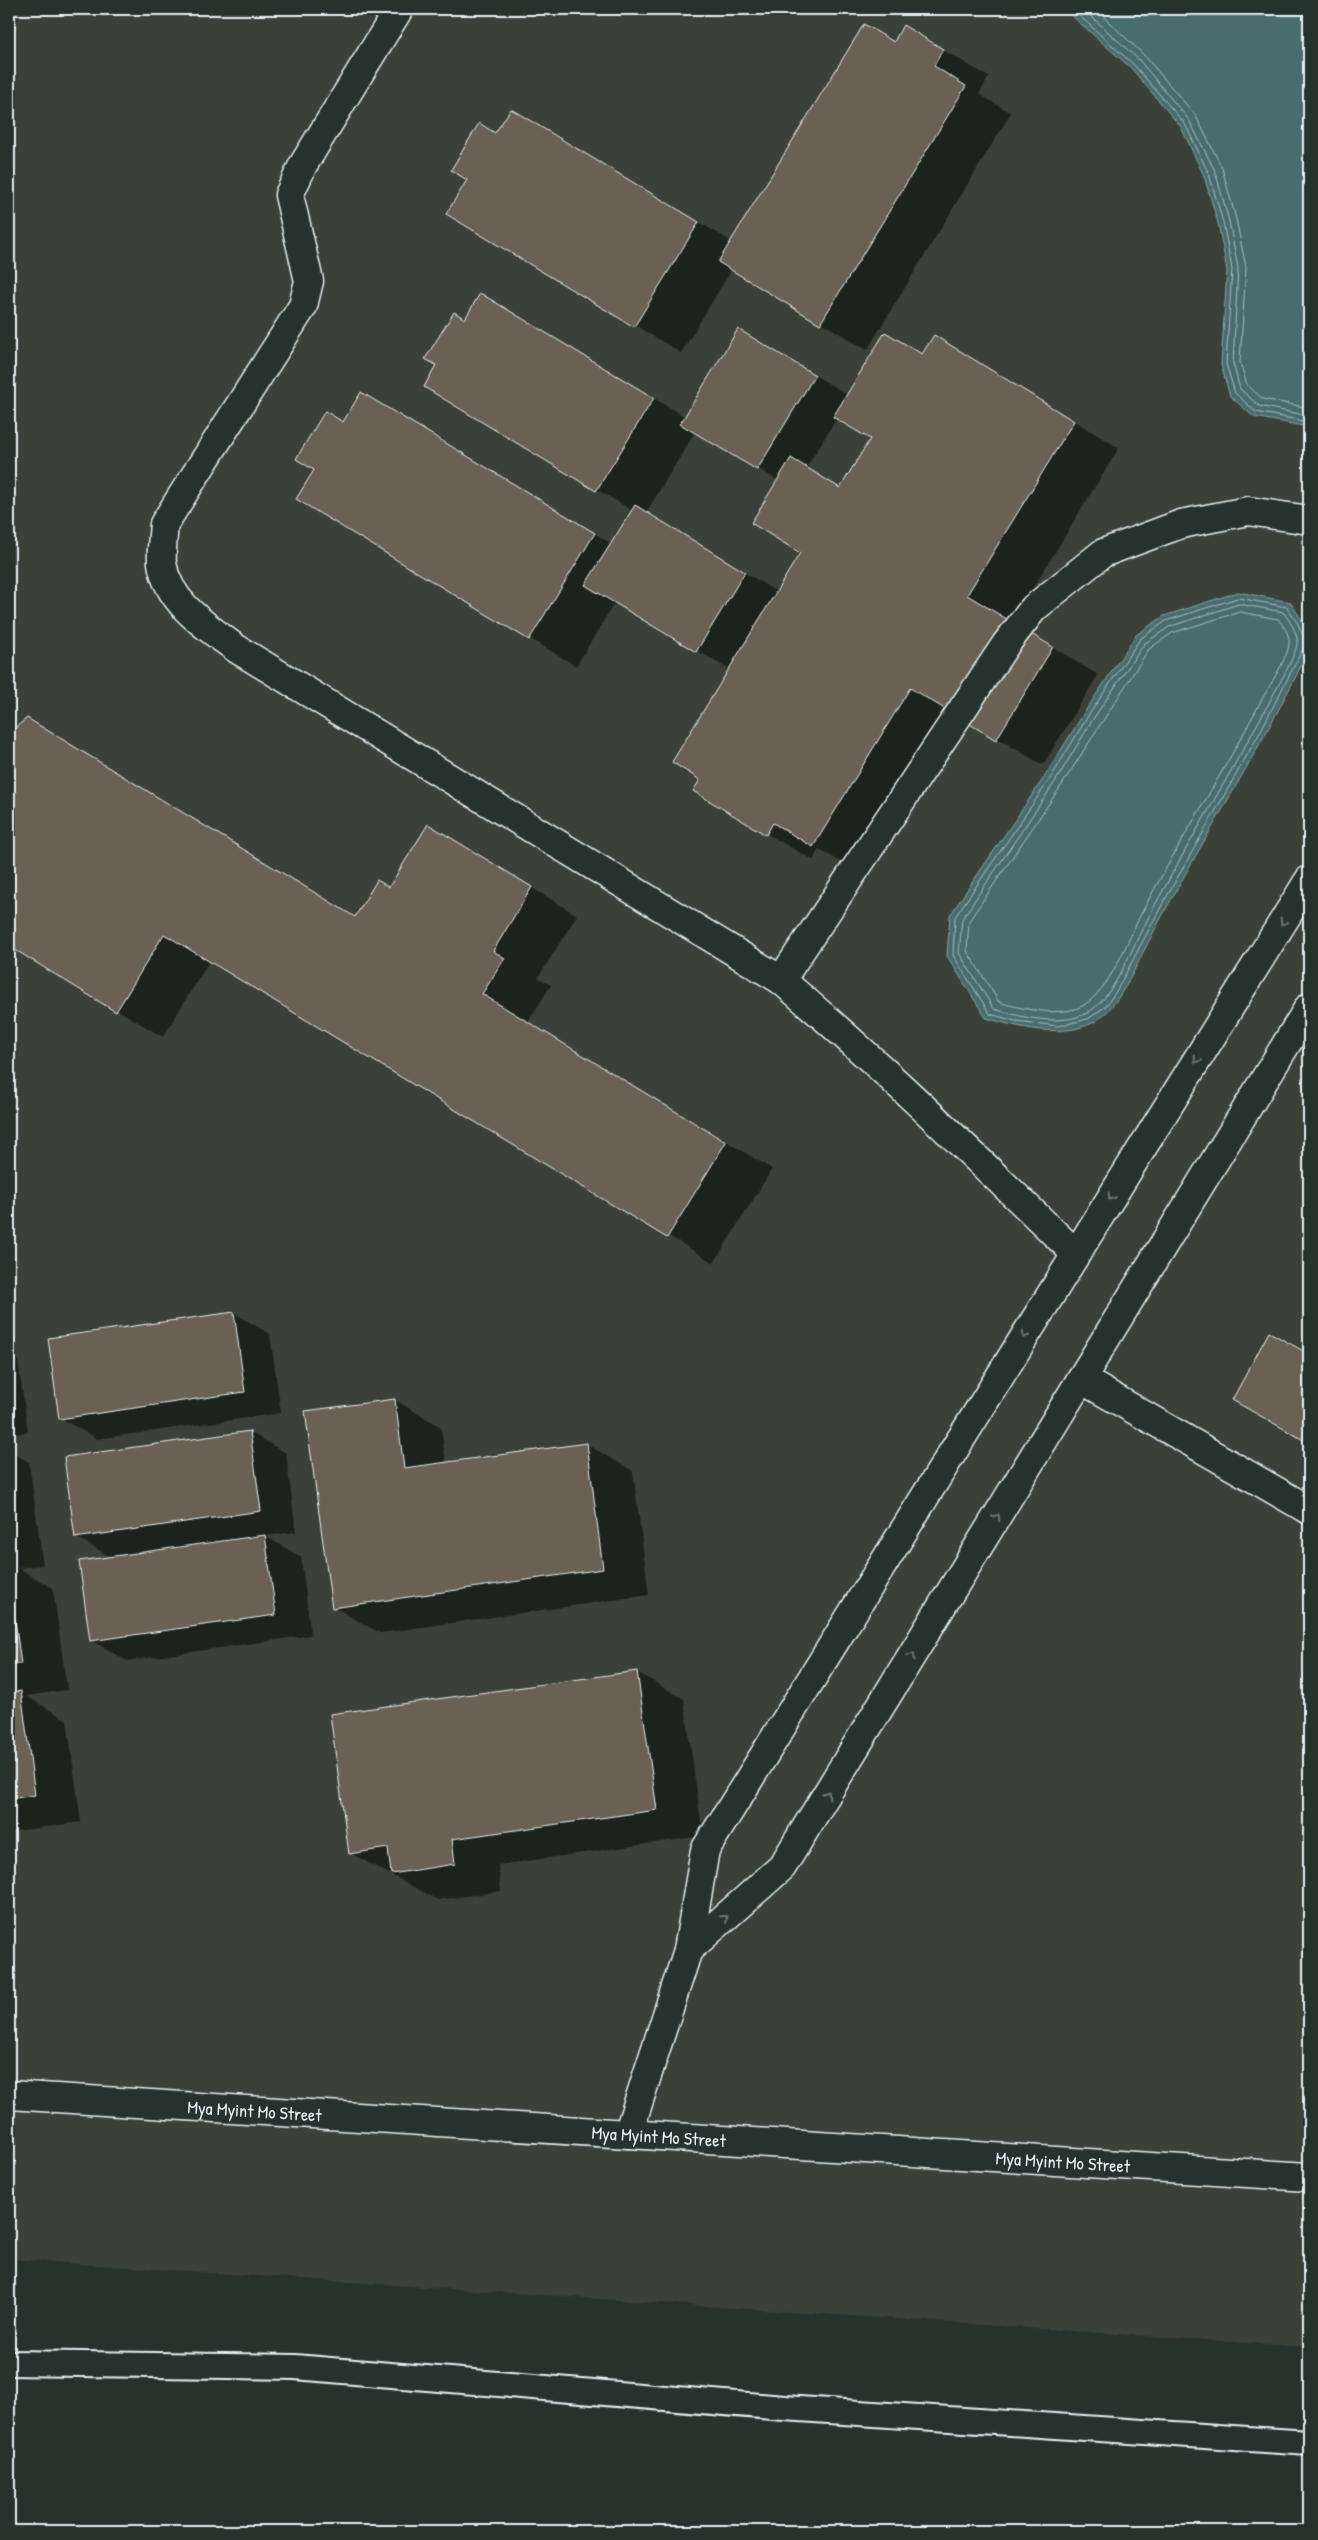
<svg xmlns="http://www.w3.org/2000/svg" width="1318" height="2540" font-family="'Patrick Hand',sans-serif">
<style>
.built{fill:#3a4038}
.water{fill:#496d6e;stroke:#89a2a5}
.shadow{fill:#0007;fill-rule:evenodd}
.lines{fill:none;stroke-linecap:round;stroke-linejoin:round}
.shore{stroke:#a8bcc1;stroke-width:1}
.building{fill:#6a6053;stroke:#e8f1f8}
.service-casing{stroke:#e8f1f8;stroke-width:28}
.minor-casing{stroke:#e8f1f8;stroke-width:31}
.service{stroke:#26332d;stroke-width:24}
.minor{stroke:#26332d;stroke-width:28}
.oneway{stroke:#6a7674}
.labels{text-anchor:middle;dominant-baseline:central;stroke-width:4.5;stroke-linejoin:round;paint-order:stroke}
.street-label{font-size:18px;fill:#e8f1f8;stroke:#26332d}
</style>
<rect width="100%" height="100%" fill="#26332d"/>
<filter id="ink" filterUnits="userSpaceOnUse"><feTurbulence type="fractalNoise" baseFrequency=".02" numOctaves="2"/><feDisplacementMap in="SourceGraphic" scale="10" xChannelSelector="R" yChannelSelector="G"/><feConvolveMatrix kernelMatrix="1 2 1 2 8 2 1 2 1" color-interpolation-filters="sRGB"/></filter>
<g filter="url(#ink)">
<!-- built -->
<path class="built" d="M9 9H1309V2347L9 2259Z"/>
<!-- water -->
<path class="water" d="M1064 9H1309V427L1254 417 1230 396 1221 365 1227 270 1218 223 1204 176 1181 127 1131 68Z
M1238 592 1290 602C1298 614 1309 628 1309 643 1309 655 1287 692 1281 705 1239 784 1191 860 1150 939 1136 965 1118 1012 1090 1024 1058 1038 1018 1027 986 1018L947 956 950 915 1045 776 1084 713 1136 635 1164 616Z"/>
<!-- shadow -->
<path class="shadow" d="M904 27 989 77 979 94 1011 113 867 350 732 269 681 353 448 213 496 134 558 137 732 242 895 43Z
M465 320 527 321 685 417 774 351 848 395 923 355 980 364 1119 448 1012 622 1098 675 1043 765 956 714 859 873 819 849 813 860 767 834 702 779 730 670 615 602 576 666 297 499 344 423 408 421 612 544 633 511 425 386ZM837 418 872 439 841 489 806 468ZM695 432 779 481 802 552 777 592 646 513Z
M27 720 356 917 389 889 474 853 577 915 538 978 551 985 528 1022 772 1169 714 1263 210 960 163 1037 18 951 9 952V735Z
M1309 1166V1175L1305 1172Z
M234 1313 270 1334 281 1413 97 1439 60 1418Z
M9 1328 14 1331 28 1432 9 1435Z
M1270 1334 1309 1356V1442L1270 1420Z
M395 1400 441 1427 446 1463 586 1444 633 1471 649 1595 380 1633 333 1607Z
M250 1432 286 1453 296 1532 265 1536 301 1557 311 1635 127 1661 91 1640 111 1557 76 1537Z
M9 1451 29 1462 43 1565 18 1568 53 1588 67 1690 26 1696 67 1720 81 1822 9 1832Z
M637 1672 684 1699 703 1836 498 1865 501 1891 438 1900 350 1853 331 1715Z"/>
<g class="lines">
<!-- shore -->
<path class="shore" d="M1072 9 1134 65 1185 124 1209 174 1223 222 1232 269 1226 364 1235 393 1256 412 1309 422
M1083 9 1139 60 1189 120 1215 171 1229 221 1238 268 1233 363 1240 389 1259 406 1309 416
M1095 9 1144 55 1196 116 1222 168 1236 219 1246 267 1240 362 1247 385 1263 399 1309 408
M1238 598 1287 607 1298 624 1306 643 1259 734 1162 905 1118 988 1106 1006 1088 1019 1058 1026 1016 1021 990 1014 953 955 955 917 1050 779 1088 716 1140 639 1166 621Z
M1239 604 1283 612C1289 620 1298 632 1297 643 1297 654 1276 689 1270 701 1229 777 1184 849 1144 926 1130 952 1113 999 1087 1013 1060 1027 1020 1017 994 1009L959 953 962 919 1055 782 1093 719 1144 644 1169 627Z
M1240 612 1278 619C1283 625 1290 634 1289 643 1289 656 1268 688 1261 701 1223 774 1178 843 1140 916 1127 943 1109 990 1084 1005 1063 1018 1021 1009 999 1002L967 951 969 921 1061 786 1149 649 1172 633Z"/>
</g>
<!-- building -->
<path class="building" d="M864 24 894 42 903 25 943 49 934 66 966 86 820 324 718 262Z
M511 109 699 222 634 327 446 214 467 180 451 170 479 123 495 133Z
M480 293 654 398 596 491 424 387 436 365 425 359 454 312 465 319Z
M738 329 815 375 757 470 680 424Z
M885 332 922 354 934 335 1074 421 967 595 1053 647 996 740 910 688 813 847 773 823 766 835 693 791 700 780 672 762 800 553 751 523 791 458 840 488 870 439 833 417Z
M361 392 595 533 529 640 296 499 314 470 296 459 325 411 343 422Z
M635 505 745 572 696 652 585 585Z
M27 718 355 917 377 880 389 887 428 824 532 887 493 951 505 958 482 994 726 1142 667 1238 164 934 116 1012 9 946V733Z
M234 1312 245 1392 59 1419 48 1338Z
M1269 1332 1309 1354V1443L1232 1400Z
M395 1399 404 1468 587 1443 603 1569 332 1608 305 1411Z
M250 1431 261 1511 75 1538 64 1457Z
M265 1535 276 1615 90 1641 79 1561Z
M9 1576 21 1664 9 1665Z
M637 1671 657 1810 452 1839 455 1864 391 1874 388 1848 349 1854 330 1714Z
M21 1691 35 1795 9 1799V1693Z"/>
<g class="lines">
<!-- service casing -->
<g class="service-casing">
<path id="service" d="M9 2363 295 2367 784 2408 1309 2443"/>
</g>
<!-- minor casing -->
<g class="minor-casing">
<g id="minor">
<path d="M399 9 303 165 289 195 309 281 303 306 164 524C163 536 161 551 162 563 168 603 207 627 237 649L781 980C884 1067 979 1161 1076 1254"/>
<path d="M781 980 1006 644 1034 608 1103 553 1181 524 1248 511 1309 520"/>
<path d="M1081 1379 1309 1510"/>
<path d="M688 1950 782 1867 1309 1007"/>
<path id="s1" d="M9 2095 1309 2177"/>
<path d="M628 2134 688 1950 705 1850 1309 880"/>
</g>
</g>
<!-- service -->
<use href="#service" class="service"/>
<!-- minor -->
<use href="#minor" class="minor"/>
</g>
<!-- one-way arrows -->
<defs><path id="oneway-chevron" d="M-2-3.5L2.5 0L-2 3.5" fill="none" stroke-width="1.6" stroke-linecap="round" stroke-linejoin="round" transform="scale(1.25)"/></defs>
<g class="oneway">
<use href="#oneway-chevron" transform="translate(1283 922) rotate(122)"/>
<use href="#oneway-chevron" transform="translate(1197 1060) rotate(122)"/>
<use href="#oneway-chevron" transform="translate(1111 1197) rotate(122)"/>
<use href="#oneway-chevron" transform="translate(1025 1335) rotate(122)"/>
<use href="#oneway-chevron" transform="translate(997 1517) rotate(-58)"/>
<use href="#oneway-chevron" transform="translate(912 1656) rotate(-58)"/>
<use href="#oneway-chevron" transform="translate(827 1794) rotate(-58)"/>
<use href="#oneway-chevron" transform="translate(725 1918) rotate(-41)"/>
</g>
</g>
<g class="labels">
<!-- street labels -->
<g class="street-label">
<text stroke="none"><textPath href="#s1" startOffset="246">Mya Myint Mo Street</textPath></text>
<text stroke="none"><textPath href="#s1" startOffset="651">Mya Myint Mo Street</textPath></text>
<text stroke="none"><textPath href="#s1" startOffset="1056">Mya Myint Mo Street</textPath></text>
</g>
</g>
<!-- margin -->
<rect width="1318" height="2540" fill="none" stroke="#26332d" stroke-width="30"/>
<rect x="15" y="15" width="1288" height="2510" fill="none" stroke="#e8f1f8" stroke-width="2" filter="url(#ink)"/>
</svg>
